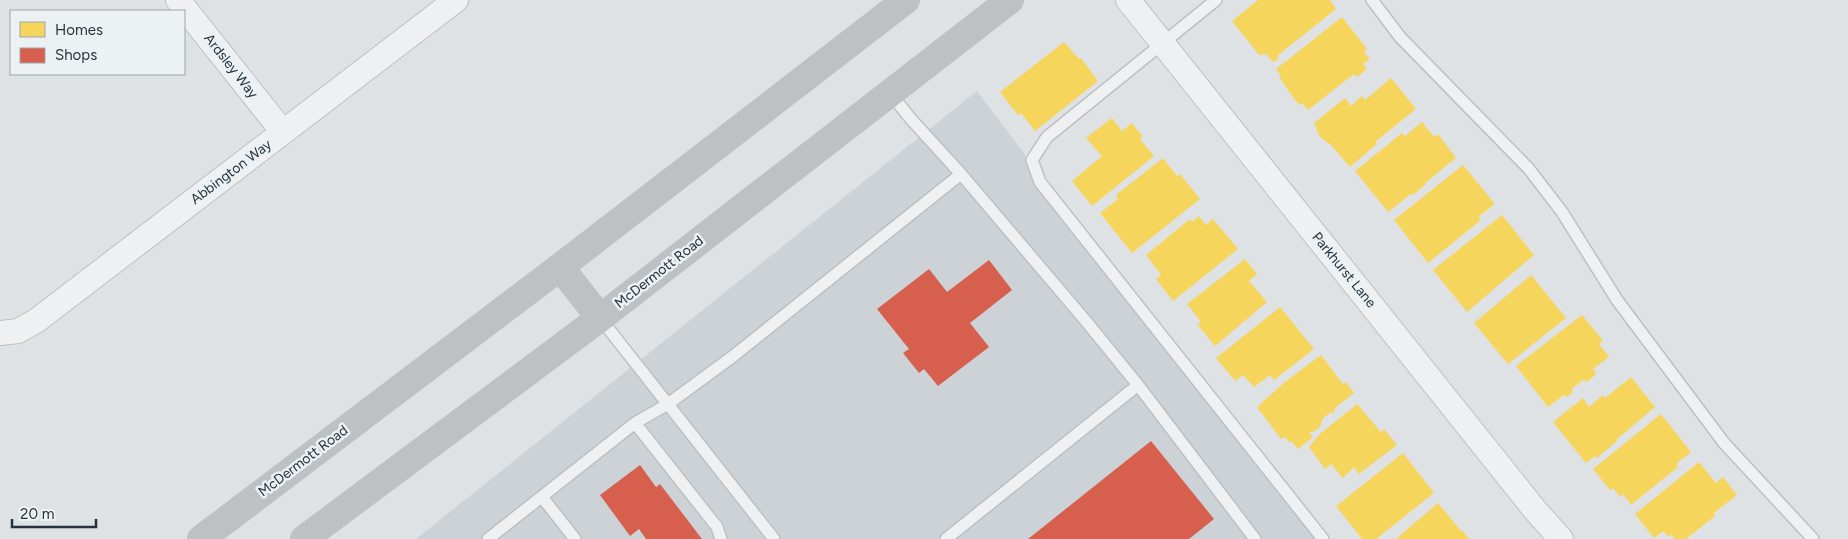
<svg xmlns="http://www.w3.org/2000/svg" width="1848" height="539" font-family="Figtree,sans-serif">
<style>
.built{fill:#cdd2d7}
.homes{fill:#f6d55c}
.shops{fill:#d6604d}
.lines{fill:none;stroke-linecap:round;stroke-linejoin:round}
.lane-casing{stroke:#bdc0c2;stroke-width:14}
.street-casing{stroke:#bdc0c2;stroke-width:26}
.lane{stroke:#eef0f1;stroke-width:11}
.street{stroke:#eef0f1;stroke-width:24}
.secondary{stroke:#bdc1c4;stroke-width:28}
.labels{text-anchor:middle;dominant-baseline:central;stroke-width:5;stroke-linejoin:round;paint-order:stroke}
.street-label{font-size:14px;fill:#27333c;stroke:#ecf1f4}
</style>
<rect width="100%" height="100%" fill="#dfe2e4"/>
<!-- built -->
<path class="built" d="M977 91 1315 539H416Z"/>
<!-- homes -->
<path class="homes" d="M1258 0H1330L1336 9 1277 56 1279 58 1273 62 1266 54 1259 55 1232 21Z
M1342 17 1367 49 1364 52 1370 59 1363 64 1367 69 1357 77 1354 74 1308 110 1302 103 1299 105 1290 93 1279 77 1281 76 1276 69Z
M1064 42 1079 59 1081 58 1098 81 1035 131 1021 113 1018 115 1000 92Z
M1391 78 1416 109 1375 142 1377 144 1350 167 1331 145 1320 137 1314 123 1345 98 1351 106 1362 96 1365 100Z
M1112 118 1122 131 1132 123 1143 137 1140 139 1154 156 1092 206 1072 181 1102 156 1086 138Z
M1422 122 1434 137 1438 134 1456 158 1425 183 1426 184 1413 195 1412 193 1388 212 1355 171 1402 133 1405 136Z
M1163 158 1177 176 1180 174 1200 199 1132 253 1100 213 1118 199 1116 195Z
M1463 165 1495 204 1478 217 1481 220 1428 263 1394 220Z
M1502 215 1534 255 1467 312 1433 270Z
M1199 216 1206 225 1213 219 1238 249 1173 301 1156 279 1161 275 1146 255 1190 219 1192 222Z
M1245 259 1257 274 1249 281 1267 302 1215 346 1197 324 1201 322 1187 304Z
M1531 275 1566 318 1508 364 1474 323Z
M1280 307 1314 349 1274 380 1270 375 1254 387 1243 375 1235 381 1216 358Z
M1582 315 1603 341 1599 344 1609 357 1593 369 1596 373 1594 376 1587 382 1583 380 1572 389V393L1567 397 1564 395 1548 407 1516 366Z
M1321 355 1343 384 1346 382 1354 393 1336 407 1333 413H1330L1323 418 1320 427 1313 432H1309L1313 437 1298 449 1291 441 1289 442 1285 437 1281 439 1257 407 1286 381Z
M1631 377 1655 407 1616 440 1617 441 1597 458 1595 456 1586 463 1553 422 1583 398 1589 407 1603 395 1605 398Z
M1357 404 1381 432 1384 429 1397 445 1359 474 1354 467 1343 478 1331 464 1325 469 1309 447 1321 433Z
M1661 414 1691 452 1676 464 1678 467 1631 505 1623 494 1620 497 1613 488 1610 490 1593 469Z
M1403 453 1434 493 1376 539H1362L1336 506Z
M1699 462 1716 483 1723 477 1737 495 1714 513 1715 516 1686 539H1675L1671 534 1668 537 1663 531 1654 538 1635 514Z
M1438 503 1461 531 1462 530 1469 539H1396Z"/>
<!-- shops -->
<path class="shops" d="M989 260 1012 290 970 323 989 347 938 386 924 369 919 373 903 353 909 349 877 309 929 269 947 292Z
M1151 441 1214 519 1189 539H1028Z
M640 465 656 487 660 484 702 539H646L639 529 630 536 600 495Z"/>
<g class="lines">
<!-- lane casing -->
<g class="lane-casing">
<path id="lane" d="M1216 0 1047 137 1032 160 1040 182 1323 539
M1372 0 1400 37 1529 169 1562 212 1617 300 1724 443 1813 539
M890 93 910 118 961 174 1085 320 1138 385 1255 539
M600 318 774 539
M635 423 717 527 721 539
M542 497 575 539
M488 539 635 423 668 404 732 357 961 174
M946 539 1138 385"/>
</g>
<!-- street casing -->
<g class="street-casing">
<path id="street" d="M178 0 283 132
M1128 0 1535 510 1561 539
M0 333 18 331 36 321 456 0"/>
</g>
<!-- lane -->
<use href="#lane" class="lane"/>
<!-- street -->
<use href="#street" class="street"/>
<!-- secondary -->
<path class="secondary" d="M560 267 600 318
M201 539 560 267 906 0
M304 539 600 318 1010 0"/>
</g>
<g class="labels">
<!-- street labels -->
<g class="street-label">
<text transform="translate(231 66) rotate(52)">Ardsley Way</text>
<text transform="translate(231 172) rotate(-37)">Abbington Way</text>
<text transform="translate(1344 270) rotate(51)">Parkhurst Lane</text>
<text transform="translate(659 272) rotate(-38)">McDermott Road</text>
<text transform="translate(303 461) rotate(-37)">McDermott Road</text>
</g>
</g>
<!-- legend -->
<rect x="10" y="10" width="175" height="65" fill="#ecf1f4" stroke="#9da5aa"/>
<rect x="20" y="22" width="25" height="15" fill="#f6d55c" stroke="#9da5aa"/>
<text x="55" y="35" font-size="15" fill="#27333c">Homes</text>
<rect x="20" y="48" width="25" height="15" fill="#d6604d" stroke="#9da5aa"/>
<text x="55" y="60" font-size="15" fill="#27333c">Shops</text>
<!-- scale -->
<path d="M12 519v8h84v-8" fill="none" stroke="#27333c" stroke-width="2.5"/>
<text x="20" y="519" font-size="15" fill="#27333c" stroke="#ecf1f4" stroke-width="4" paint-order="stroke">20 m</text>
</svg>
